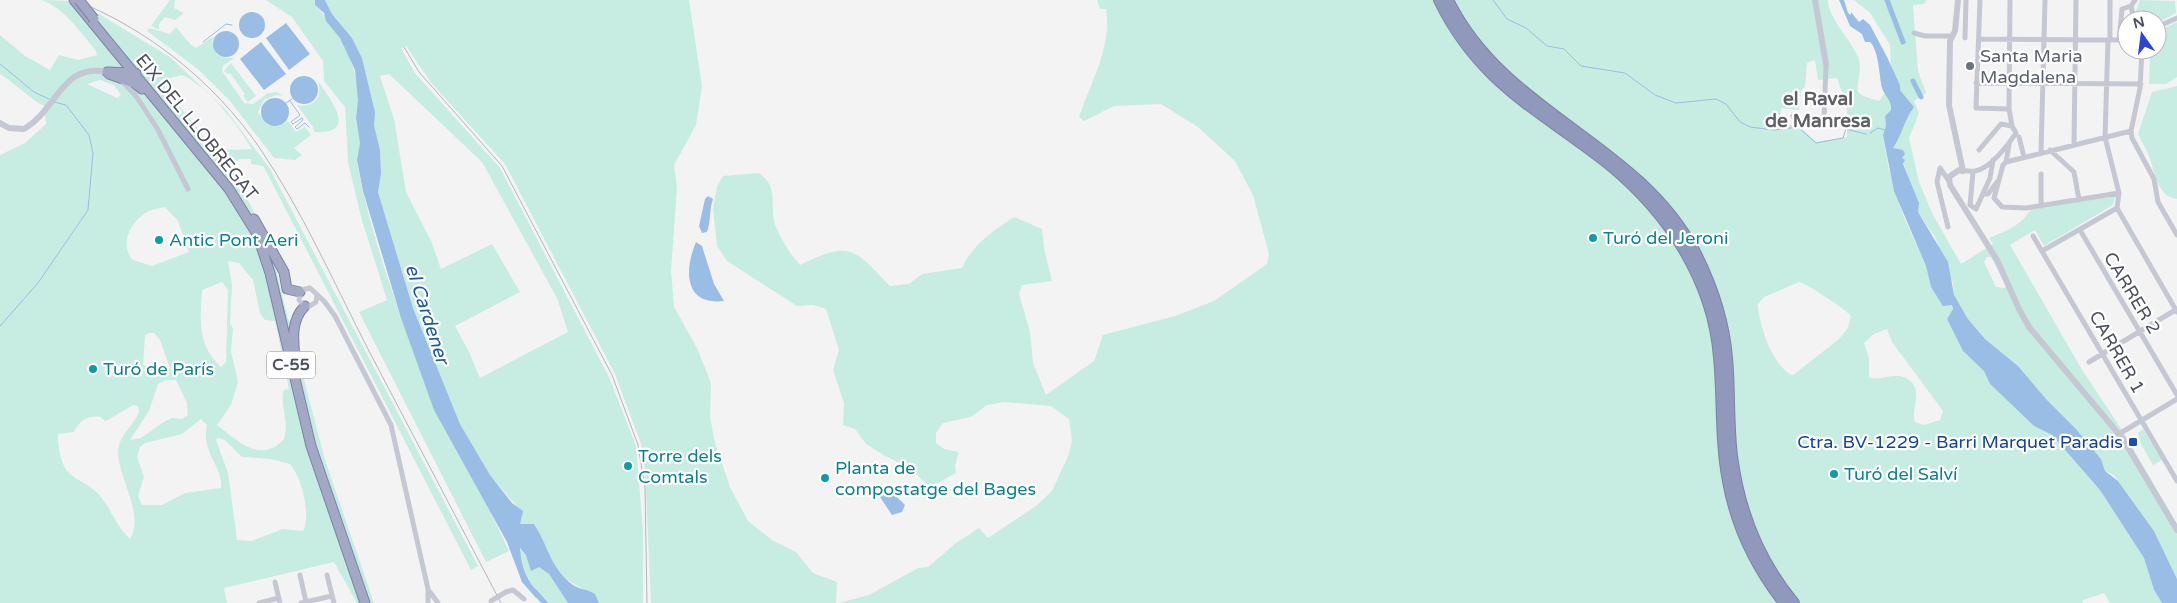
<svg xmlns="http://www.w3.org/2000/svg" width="2177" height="603" font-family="'Varela Round',sans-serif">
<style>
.green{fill:#c7ece1;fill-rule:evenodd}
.water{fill:#99bde4}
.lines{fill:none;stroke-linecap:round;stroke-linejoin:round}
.stream{stroke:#99bde4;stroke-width:1}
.canal{stroke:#99bde4;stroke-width:5}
.trunk-casing{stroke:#7b83a7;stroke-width:11}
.motorway-casing{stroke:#7b83a7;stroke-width:12}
.minor{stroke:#c5c8d2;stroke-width:5}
.tertiary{stroke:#c5c8d2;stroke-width:6}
.trunk{stroke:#a3a9c4;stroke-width:9}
.motorway{stroke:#9098bb;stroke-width:10}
.rail{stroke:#b5b6bc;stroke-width:1}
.trunk-bridge-casing{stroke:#7b83a7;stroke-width:11;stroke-linecap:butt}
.minor-bridge{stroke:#c5c8d2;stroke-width:5}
.trunk-bridge{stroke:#a3a9c4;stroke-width:9}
.worship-dot{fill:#6b7280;stroke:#fff;stroke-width:2}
.culture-dot{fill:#0f9aa8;stroke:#fff;stroke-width:2}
.transit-dot{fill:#1a4fb4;stroke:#fff;stroke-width:2}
.labels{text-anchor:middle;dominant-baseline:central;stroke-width:4.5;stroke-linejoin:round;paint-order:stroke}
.shield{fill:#fff;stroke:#82848e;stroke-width:1}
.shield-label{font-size:16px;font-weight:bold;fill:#4c505e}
.worship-label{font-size:18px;fill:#5b616d;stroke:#fff;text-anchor:start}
.street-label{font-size:18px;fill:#4c505e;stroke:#fff}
.culture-label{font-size:18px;fill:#0d838f;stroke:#fff;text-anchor:start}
.transit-label{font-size:18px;fill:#164399;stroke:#fff;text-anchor:end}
.neighbourhood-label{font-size:19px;font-weight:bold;fill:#606167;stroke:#fff}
.water-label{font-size:19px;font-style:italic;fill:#1d5ca0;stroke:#fff}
</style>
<rect width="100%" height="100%" fill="#f4f3f3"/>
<!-- green -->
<path class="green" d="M42 0 72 1 99 14 170 57 226 110 270 169 478 566 471 570 266 171 263 166 251 164V159H239L231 167V179L249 202 270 244 288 319 296 330V348L301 368 325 460 374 603H357L334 562 224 588 227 603H0V155L25 143 46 124 44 106C26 96 16 84 0 74V35L25 56 50 70 59 55 78 60 97 55 96 51C81 33 64 8 42 0ZM182 75C209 87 237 124 252 149 236 150 222 152 208 142L162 84 170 78ZM100 80 114 85 121 95 117 98 87 84ZM165 207 178 221 189 252 152 266 133 260C118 244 132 219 149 211 154 209 160 208 165 207ZM228 261 239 263 253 280 260 313 265 320 275 321 289 389 284 390C279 404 290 422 284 439 260 465 237 440 217 425L231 405 238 382 231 351 233 329 230 323 232 285ZM222 282 228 290 226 362 221 367C197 344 200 321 202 290ZM149 333H154L160 340 170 368 162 371 143 365 145 335ZM167 380H176L187 403 188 415 182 419 172 418 165 421 141 438 130 440 149 411 158 384ZM133 405 138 406 139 412C133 427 119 434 118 452 118 477 145 515 130 539 115 524 112 511 101 497 91 484 80 483 70 474 60 465 58 447 58 434L74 432C79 421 88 415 101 417L105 421 108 420ZM201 419 207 425C201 454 223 465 221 488L185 493 162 505H142L138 496 144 477 137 457 140 447 145 443 182 434ZM218 438 225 440 242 457 271 459 290 464C302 478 311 515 303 531L283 529 251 541 237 540 228 473 216 440Z
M170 0H175L174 8 184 13 175 20 165 17 159 24V30L151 26Z
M266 0H315V5C339 31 357 61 358 98 358 105 356 111 356 117 356 126 360 135 360 143 360 150 356 155 357 162 368 223 392 294 414 352L509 551 486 562 359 312 387 300 361 217 348 162 345 107 324 81 323 61 292 17Z
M325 0H689L702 86 696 125 674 165 677 187 671 271 674 307 697 348 711 383 710 417 715 443 730 487 748 521 772 540 796 552 813 573 837 582 836 603H651L645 471 641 444 615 374 505 164 432 84 406 46 401 48 415 73 500 168 609 377 636 446 643 531V603H599L595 594C575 587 556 575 547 554 543 543 541 534 534 524L520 525 519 509 490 475 460 424 413 308 378 192 381 174 380 150 374 125V108L362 58 352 38 332 14ZM389 74 482 162 557 298 568 332 480 378 469 352 455 326 520 292 492 244 441 269 432 243 406 192 394 119 380 76Z
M1097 0H1828C1827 16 1852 41 1858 57 1863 69 1856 80 1858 92L1863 96 1879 101 1885 93 1892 102 1891 110 1885 116 1886 126 1883 135 1889 170 1903 215 1926 266 1931 287 1946 305H1952L1953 309 1947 319 1963 351 1984 371 1990 384 2034 426 2052 435 2100 490 2144 558 2154 590 2162 603H2110L2104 593 2083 600 2082 603H838L869 595 918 568 928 567 956 543 979 528 988 538 1036 506 1052 491 1069 454 1072 440 1069 419 1051 406 1004 402 987 405 971 417 943 423 936 433V443L944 449 959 452 955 466 956 473 934 485H927L909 467 885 456 866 444 855 429 843 425 844 403 833 370 839 350 826 309 813 305 797 306 727 261 717 246 713 209 717 187 723 176 759 173C780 189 769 203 775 224 780 238 790 254 800 265 851 240 853 248 890 286L909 284 922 274 962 268C972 245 993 231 1014 217L1042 229 1044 248 1052 281 1022 285 1019 294 1030 332 1033 363 1046 395 1094 361 1103 335 1175 316 1214 301 1267 264 1269 254 1253 195 1235 161 1198 127 1161 104 1114 106 1084 121 1079 117C1091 82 1112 47 1106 9H1100ZM1815 60 1818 80 1837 78 1847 106V137L1816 142 1798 125H1780L1781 108 1799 110 1801 90 1805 87 1807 63ZM1799 282C1806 283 1848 311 1851 316L1848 328 1838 340 1793 375C1773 368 1758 323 1758 304L1764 297ZM1887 329 1892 342 1943 411 1940 420 1924 425 1915 422C1911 410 1921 396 1913 384 1901 367 1877 383 1869 377V358L1864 343 1874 334Z
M1854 0H1926L1924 4 1913 5 1918 71 1926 93 1914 101 1919 113 1909 138 1919 182 1932 213 1961 264 1993 244 1989 238C2006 231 2021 226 2031 209L2115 196 2113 205 2044 246 2035 230 2010 245 2081 368 2124 433 2177 524V579L2154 531 2114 475 2105 471 2101 459 2076 429 2047 400 2018 366 1985 339 1968 319 1954 295 1953 284 1935 237 1918 212 1902 158 1893 148 1906 117 1914 107 1900 90V85L1891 67 1890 45 1870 13ZM1987 257H1991L2006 285 2005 288 1996 287 1984 262Z
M2140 0 2175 1 2176 13 2157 23V20H2139L2136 11Z
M2177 22V77L2166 84H2149L2150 53 2148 50H2157V32Z
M176 27 191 45 196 48 214 36 212 42 217 55 226 58H234L223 66 222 71 244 103 253 104 268 93 277 92 282 96 276 95 264 100 258 112 267 125 279 126 288 121 296 132 305 127 311 135 294 148 302 155 295 160 274 158 230 101 199 70 147 31 149 28 170 34Z
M231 63 256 96 248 102 243 96 245 94 230 73 227 74 224 71Z
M318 81C330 99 360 135 314 132L313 127 297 105C314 108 323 98 318 81Z
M2177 86V199C2159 198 2155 174 2150 159 2147 151 2142 142 2138 134L2152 92Z
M2143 429 2162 460 2153 465 2141 444 2138 433Z
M519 548 526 555 532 570 539 567 549 574 568 603H540L536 598 540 594C526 581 523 566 519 548Z"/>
<!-- water -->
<path class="water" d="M315 0H325L332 14 352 38 362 58 375 112 374 125 380 150 381 174 378 192 413 308 460 424 490 475 512 503 523 511 520 524H534C548 545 550 568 573 585 580 590 588 589 595 594L599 603H568L549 574 539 567 531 571 526 555 520 548C521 566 527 582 540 594L536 598 522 582 507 542 434 410 401 318 363 191 357 160 360 143 356 118 358 100 355 70 340 38 326 21 324 13 315 5Z
M1839 0H1844L1848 13 1851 15V12L1859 22 1863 19 1870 25 1887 57 1900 85V90L1914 107C1904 120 1902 135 1893 148L1903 150 1905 154 1902 158 1905 160 1903 164 1919 203 1918 212 1948 262 1954 295 1968 319 1985 339 2018 366 2047 400 2076 429 2101 459 2105 471 2118 481 2154 531 2177 579V603H2162L2154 590 2144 558 2100 490 2052 435 2034 426 1990 384 1984 371 1963 351 1947 319 1953 309 1952 305 1943 306 1931 287 1926 266 1894 191 1883 135 1886 126 1885 116 1891 110C1892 100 1885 97 1882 88 1879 75 1879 51 1870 42H1865L1862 34 1850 26Z
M239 25a13 13 0 1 1 26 0a13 13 0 1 1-26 0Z
M286 23 310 54 289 70 266 38Z
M213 44a13 13 0 1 1 26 0a13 13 0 1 1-26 0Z
M261 42 286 74 264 90 240 59Z
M290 90a14 14 0 1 1 28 0a14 14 0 1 1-28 0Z
M261 112a14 14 0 1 1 28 0a14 14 0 1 1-28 0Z
M708 196 713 199C709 210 711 222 707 232L702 233 699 226 705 199Z
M696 242 702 246 714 284 724 301C684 306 684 270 696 242Z
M883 492C891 491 900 499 905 505L902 512 892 515 880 497Z"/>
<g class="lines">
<!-- stream -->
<path class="stream" d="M1493 0 1507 19 1526 28 1547 46 1564 49 1581 66 1625 73 1655 95 1676 103 1716 99 1726 104 1740 122 1750 127 1774 130 1798 127 1816 143 1843 138 1846 129 1866 134
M203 42 226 24 232 25
M0 64 34 92 49 99
M290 101 300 115 291 122 293 124 302 118 303 120 295 127 297 129 305 123 309 127
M286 103 292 99
M1870 133 1878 128 1885 130
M0 326 38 283 88 210 93 153 89 135 66 105 54 102"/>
<!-- canal -->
<path class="canal" d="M1887 0 1903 42
M1913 81 1921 97
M534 591 545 603"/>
<!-- trunk casing -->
<g class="trunk-casing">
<path id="trunk" d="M74 0 229 189 257 234 270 273 311 446 365 603
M107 72 136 73
M109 74 134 83 142 89
M254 219 284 272 287 289 300 292
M296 365C294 346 289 321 305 306"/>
</g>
<!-- motorway casing -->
<g class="motorway-casing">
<path id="motorway" d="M1439 0C1480 85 1542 111 1610 165 1639 189 1665 218 1684 250 1703 282 1716 320 1719 357 1723 398 1720 440 1728 481 1736 526 1756 567 1784 603
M1448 0C1504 114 1635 141 1694 250 1711 283 1724 321 1727 358 1730 390 1728 423 1732 456 1739 510 1759 561 1794 603"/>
</g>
<!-- minor -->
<path class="minor" d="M1980 0 1976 108 2009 109
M2134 20 2131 6 2135 0
M2157 27 2177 18
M1914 33 1925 36H1952
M1965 38 1966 0
M1979 39 2119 40 2122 9 2131 6
M2108 40 2105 137 2119 193 2117 208
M2110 40V0
M2142 50 2140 88 2131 131 2132 138 2154 179 2158 202 2177 235
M120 79 136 96 157 128 188 189
M1976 83 2141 84
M1793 116C1802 123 1810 127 1821 123L1824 118 1826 64
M2019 137 2024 157
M2074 144 2076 0
M1979 150 2001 124 2012 126
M2050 150 2074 172 2079 200
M2041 153 2045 0
M2006 162 2009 145
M1963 171C1967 170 1971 172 1975 171 1990 169 2009 144 2016 133L2012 126 2009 109 2010 0
M1973 172 1970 205 1976 209 1990 178 1993 160
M2119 193 2026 208 2002 207 1994 198 2003 165 2006 162 2131 131
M1983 194H1988L1997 182
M2041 206V174
M2117 208 2177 312
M1948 227 1937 182 1940 168 1949 181
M2080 230 2177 395
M2033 236 2177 481
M2042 251 2117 208
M317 295 316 302 310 306H304L299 300 301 290 310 288 324 301 335 316 391 425 428 589V603
M2089 362 2177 309
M2119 434 2177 399
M300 575 306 602
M327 575 334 603
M275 582 280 603
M430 592 438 603
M506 592 513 590 524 599
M259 603 279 598
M301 603 332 596"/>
<!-- tertiary -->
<path class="tertiary" d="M1815 0 1826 64
M1958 0 1955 31 1950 41 1949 105 1963 171 1959 170 1949 177 1950 185 1997 260 2019 309 2029 327 2123 439 2177 530
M0 123 9 128 24 129C58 109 62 62 107 72"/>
<!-- trunk -->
<use href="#trunk" class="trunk"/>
<!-- motorway -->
<use href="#motorway" class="motorway"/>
<!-- rail -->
<path class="rail" d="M74 0C147 28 214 82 259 147 302 210 334 283 369 351 413 435 457 519 501 603
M404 47 419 72 502 166 612 375 638 445 645 488 647 603"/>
<!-- trunk-bridge casing -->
<g class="trunk-bridge-casing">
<path id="trunk-bridge" d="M79 0 94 19"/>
</g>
<!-- minor-bridge -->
<path class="minor-bridge" d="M491 601 506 592"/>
<!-- trunk-bridge -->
<use href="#trunk-bridge" class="trunk-bridge"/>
</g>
<!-- markers -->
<circle class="worship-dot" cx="1970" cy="66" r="5"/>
<g class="culture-dot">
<circle cx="1593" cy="238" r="5"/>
<circle cx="159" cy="240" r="5"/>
<circle cx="93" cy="369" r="5"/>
<circle cx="628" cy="466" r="5"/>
<circle cx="1834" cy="474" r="5"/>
<circle cx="825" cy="478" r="5"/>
</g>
<rect class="transit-dot" x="2128" y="437" width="10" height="10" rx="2.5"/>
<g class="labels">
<!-- shield labels -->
<rect class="shield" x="267" y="351.5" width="48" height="27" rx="4"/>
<g class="shield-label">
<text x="291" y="365">C-55</text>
</g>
<!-- worship labels -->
<g class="worship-label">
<text x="1980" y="56">Santa Maria<tspan x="1980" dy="21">Magdalena</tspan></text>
</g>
<!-- street labels -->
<g class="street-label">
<text transform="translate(197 127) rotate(51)">EIX DEL LLOBREGAT</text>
<text transform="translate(2132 293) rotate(59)">CARRER 2</text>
<text transform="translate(2117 352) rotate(60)">CARRER 1</text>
</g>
<!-- culture labels -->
<g class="culture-label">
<text x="1603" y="238">Turó del Jeroni</text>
<text x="169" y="240">Antic Pont Aeri</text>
<text x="103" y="369">Turó de París</text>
<text x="638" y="456">Torre dels<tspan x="638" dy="21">Comtals</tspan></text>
<text x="835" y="468">Planta de<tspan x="835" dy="21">compostatge del Bages</tspan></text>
<text x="1844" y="474">Turó del Salví</text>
</g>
<!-- transit labels -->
<g class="transit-label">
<text x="2123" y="442">Ctra. BV-1229 - Barri Marquet Paradis</text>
</g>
<!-- neighbourhood labels -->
<g class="neighbourhood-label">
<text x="1818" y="99">el Raval<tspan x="1818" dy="22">de Manresa</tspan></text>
</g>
<!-- water labels -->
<g class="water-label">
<text transform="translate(427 314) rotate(72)">el Cardener</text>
</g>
</g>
<!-- north arrow -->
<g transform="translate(2142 35) rotate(346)"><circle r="24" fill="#ffffff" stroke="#b7b9bf"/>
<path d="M0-4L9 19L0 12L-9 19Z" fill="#2f44d2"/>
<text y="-8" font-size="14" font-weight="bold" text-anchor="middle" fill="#4c505e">N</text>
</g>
</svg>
